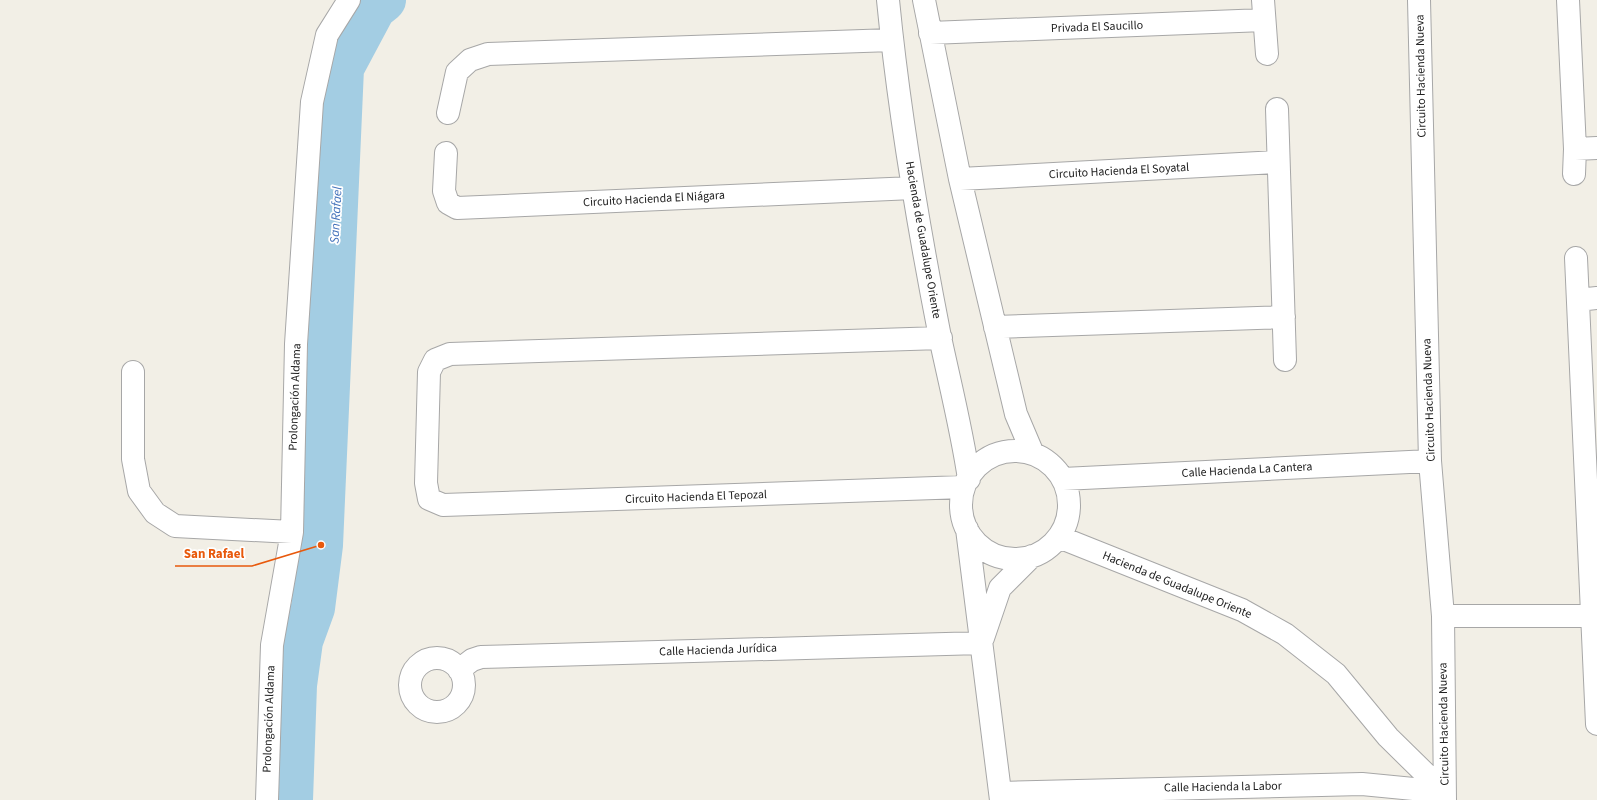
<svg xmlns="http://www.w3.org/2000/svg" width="1597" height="800" font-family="'Source Sans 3',sans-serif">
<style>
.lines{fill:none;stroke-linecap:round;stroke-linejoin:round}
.river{stroke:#a3cde3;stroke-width:44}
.minor-casing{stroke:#a7a7a7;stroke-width:24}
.minor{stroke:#fff;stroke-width:22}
.labels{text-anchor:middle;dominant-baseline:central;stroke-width:3.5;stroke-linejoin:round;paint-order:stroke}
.street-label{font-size:12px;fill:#202020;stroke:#fff}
.water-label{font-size:13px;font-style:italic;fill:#4271ba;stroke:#fff}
.leader{fill:none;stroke:#e8590c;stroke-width:1.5}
.callout-dot{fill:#e8590c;stroke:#fff;stroke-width:1.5}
.callout-label{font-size:13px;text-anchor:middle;font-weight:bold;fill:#e8590c;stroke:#fff;stroke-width:3.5;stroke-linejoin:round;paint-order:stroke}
</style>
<rect width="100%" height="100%" fill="#f2efe6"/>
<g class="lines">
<!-- river -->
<path class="river" d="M291 800 295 685 301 641 313 608 321 545 342 68 374 8 384 0"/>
<!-- minor casing -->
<g class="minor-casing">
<path id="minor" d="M888 0C899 113 918 225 940 337 950 384 962 431 969 479
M924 0 960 179 1016 414 1033 454
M1263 0 1267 54
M1419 0 1430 461 1443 616 1445 800
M1568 0 1575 149 1574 174
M930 33 1264 20
M1277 109 1285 360
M448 113 457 72 470 60 488 54 892 40
M1575 149 1597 148
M446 153 444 191 448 203 457 208 913 188
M960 179 1278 162
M1576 258 1597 724
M1578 300 1597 298
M995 327 1284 317
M941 338 450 354 435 360 429 372 426 483 429 499 443 505 964 487
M133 372V459L139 491 155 513 175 526 292 532
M961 505a54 54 0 1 1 108 0a54 54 0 1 1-108 0Z
M1063 479 1430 461
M967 529 1001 800
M1059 537 1242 610 1285 634 1336 674 1388 737 1444 792
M1443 616H1597
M983 638 1000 588 1032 556
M410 685a27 27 0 1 1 54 0a27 27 0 1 1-54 0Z
M459 670 472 660 481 657 981 643
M1001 793 1362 784 1444 792
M267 800 272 645 292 532 296 344 312 102 327 35 349 0"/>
</g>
<!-- minor -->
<use href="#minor" class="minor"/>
</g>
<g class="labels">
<!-- street labels -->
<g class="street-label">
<text transform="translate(1097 27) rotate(-2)">Privada El Saucillo</text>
<text transform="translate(1421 76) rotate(-91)">Circuito Hacienda Nueva</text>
<text transform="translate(1119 171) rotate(-3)">Circuito Hacienda El Soyatal</text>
<text transform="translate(654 199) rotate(-3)">Circuito Hacienda El Niágara</text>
<text transform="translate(923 240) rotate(80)">Hacienda de Guadalupe Oriente</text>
<text transform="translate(295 397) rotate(-88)">Prolongación Aldama</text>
<text transform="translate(1429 400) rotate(-92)">Circuito Hacienda Nueva</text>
<text transform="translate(1247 470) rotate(-3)">Calle Hacienda La Cantera</text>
<text transform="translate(696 497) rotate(-2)">Circuito Hacienda El Tepozal</text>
<text transform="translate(1177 585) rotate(22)">Hacienda de Guadalupe Oriente</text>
<text transform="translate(718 650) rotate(-2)">Calle Hacienda Jurídica</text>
<text transform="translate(269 719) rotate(-88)">Prolongación Aldama</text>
<text transform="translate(1444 724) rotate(-91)">Circuito Hacienda Nueva</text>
<text transform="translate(1223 787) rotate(-1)">Calle Hacienda la Labor</text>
</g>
<!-- water labels -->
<g class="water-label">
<text transform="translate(336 215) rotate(-87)">San Rafael</text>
</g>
</g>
<!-- callouts -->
<path class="leader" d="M321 545L252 566H175"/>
<circle class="callout-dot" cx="321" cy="545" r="4"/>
<g class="callout-label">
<text x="214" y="558">San Rafael</text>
</g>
</svg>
